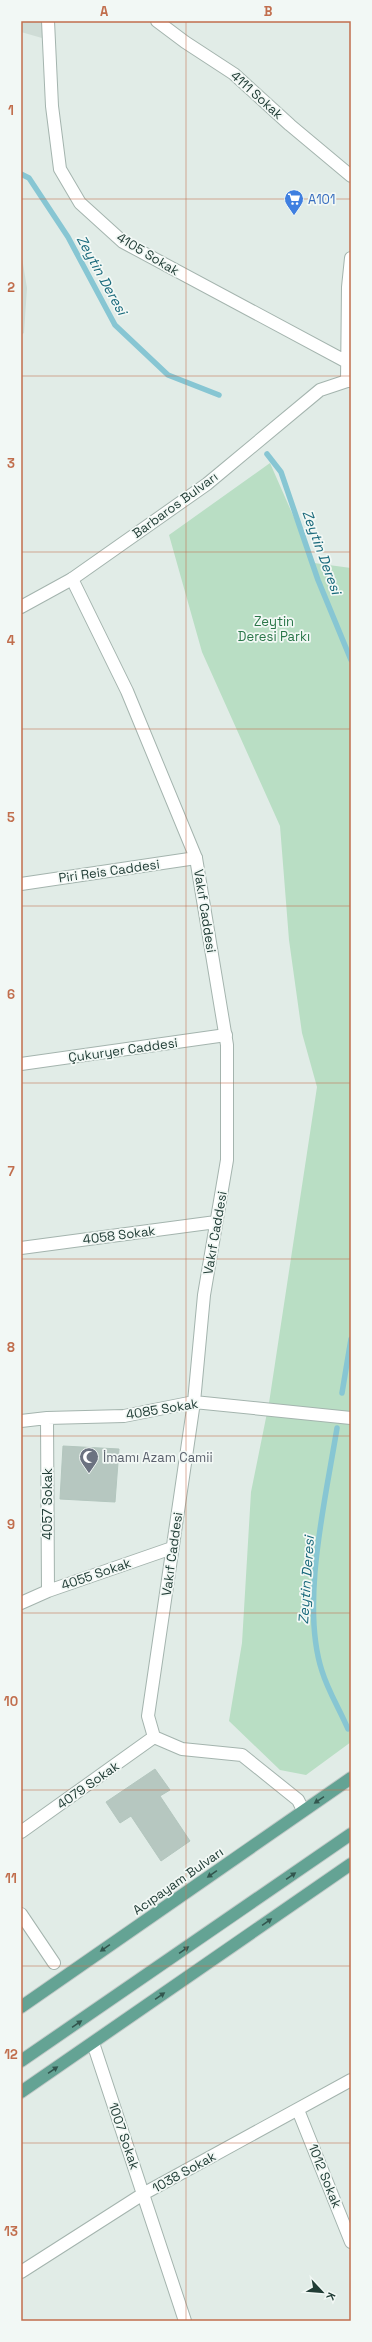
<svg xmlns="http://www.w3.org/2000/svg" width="372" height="2342" font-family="'Space Grotesk',sans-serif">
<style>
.built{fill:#cfdcd6}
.green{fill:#b9dec4}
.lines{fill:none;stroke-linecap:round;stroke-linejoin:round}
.stream{stroke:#87c6d3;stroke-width:5.5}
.building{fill:#b6c7c0;stroke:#b3c6be}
.minor-casing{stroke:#a4b4ae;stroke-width:14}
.tertiary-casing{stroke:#a4b4ae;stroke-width:14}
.primary-casing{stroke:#c1c9c7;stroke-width:14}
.minor{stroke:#fff;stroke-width:12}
.tertiary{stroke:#fff;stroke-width:12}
.primary{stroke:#64a394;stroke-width:12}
.oneway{fill:#32564e}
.grid{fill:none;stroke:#c16e4d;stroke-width:1;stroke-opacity:0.55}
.labels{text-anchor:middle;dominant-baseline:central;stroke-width:3.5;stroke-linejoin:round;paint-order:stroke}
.street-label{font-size:13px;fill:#213d36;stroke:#f2f8f5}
.shop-label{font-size:13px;fill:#366cbe;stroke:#f2f8f5;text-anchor:start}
.park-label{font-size:13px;fill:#297648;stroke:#f2f8f5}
.worship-label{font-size:13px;fill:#5b616d;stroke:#f2f8f5;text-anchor:start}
.water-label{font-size:14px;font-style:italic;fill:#19697b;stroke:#f2f8f5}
.neatline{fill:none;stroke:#c16e4d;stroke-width:1.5}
.grid-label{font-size:13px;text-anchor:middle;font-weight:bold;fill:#c16e4d}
</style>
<rect width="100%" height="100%" fill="#e1ece7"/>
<!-- built -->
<path class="built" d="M21 21H49V40L21 32Z
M21 252 27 288 24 333 21 335Z"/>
<!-- green -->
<path class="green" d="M270 463 314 563 351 568V1742L306 1775 280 1770 229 1721 242 1643 251 1492 269 1403 317 1087 302 1033 289 940 280 826 202 652 169 535Z"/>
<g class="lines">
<!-- stream -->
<path class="stream" d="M21 174 29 178 68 237 115 325 168 375 219 395
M267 454 281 472 318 580 351 660
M342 1393 351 1339
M337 1428C326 1497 300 1604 322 1671 328 1691 340 1710 348 1729"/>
</g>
<!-- building -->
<path class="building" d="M63 1446 119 1449 115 1502 60 1499Z
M155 1769 170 1790 160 1796 190 1841 161 1861 131 1816 120 1823 106 1802Z"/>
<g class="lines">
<!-- minor casing -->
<g class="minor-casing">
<path id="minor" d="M48 21 52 106 60 169 80 203 123 242 347 362
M157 21 185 42 234 74 290 125 351 176
M347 381 348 287 351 258
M72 579 127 691 196 858 227 1045V1160L204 1295 194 1402 148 1716 154 1737 182 1749 242 1755 298 1800 303 1810
M21 1248 216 1222
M47 1418 48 1591
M21 1421 47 1418 124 1416 194 1402 351 1418
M21 1603 48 1591 172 1548
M21 1832 154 1737
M21 1914 54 1963
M93 2043 185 2321
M298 2110 351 2242
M21 2272 143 2194 351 2080"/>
</g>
<!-- tertiary casing -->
<g class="tertiary-casing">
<path id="tertiary" d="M21 607 72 579 207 484 320 390 347 381H351
M21 884 196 858
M21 1064 226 1035"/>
</g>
<!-- primary casing -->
<g class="primary-casing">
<path id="primary" d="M21 2007 351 1778
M21 2061 351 1834
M21 2092 351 1864"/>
</g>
<!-- minor -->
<use href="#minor" class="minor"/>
<!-- tertiary -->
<use href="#tertiary" class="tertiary"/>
<!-- primary -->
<use href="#primary" class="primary"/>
</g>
<!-- one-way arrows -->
<defs><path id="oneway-solid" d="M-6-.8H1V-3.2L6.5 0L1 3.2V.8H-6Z"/></defs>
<g class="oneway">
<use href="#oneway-solid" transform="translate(319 1800) rotate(146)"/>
<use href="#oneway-solid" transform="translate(212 1874) rotate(145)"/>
<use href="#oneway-solid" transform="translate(291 1876) rotate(-35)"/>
<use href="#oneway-solid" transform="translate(267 1922) rotate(-35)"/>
<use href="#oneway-solid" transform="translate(105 1948) rotate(145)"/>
<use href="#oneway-solid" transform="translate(184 1950) rotate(-35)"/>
<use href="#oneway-solid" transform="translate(160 1996) rotate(-35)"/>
<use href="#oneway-solid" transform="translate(77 2024) rotate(-34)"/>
<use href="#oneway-solid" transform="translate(53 2070) rotate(-34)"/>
</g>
<!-- grid -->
<path class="grid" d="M186 21V2321M21 199H351M21 376H351M21 552H351M21 729H351M21 906H351M21 1083H351M21 1259H351M21 1436H351M21 1613H351M21 1790H351M21 1966H351M21 2143H351"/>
<!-- icons -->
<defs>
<g id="supermarket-pin" transform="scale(1)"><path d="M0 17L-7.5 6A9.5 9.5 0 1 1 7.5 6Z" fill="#3f7fe0" stroke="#f2f8f5"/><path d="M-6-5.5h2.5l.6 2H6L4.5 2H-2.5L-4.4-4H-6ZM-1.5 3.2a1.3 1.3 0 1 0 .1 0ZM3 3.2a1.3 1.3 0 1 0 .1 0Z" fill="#fff"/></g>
<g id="mosque-pin" transform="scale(1)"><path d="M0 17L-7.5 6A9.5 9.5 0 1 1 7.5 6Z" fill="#6b7280" stroke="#f2f8f5"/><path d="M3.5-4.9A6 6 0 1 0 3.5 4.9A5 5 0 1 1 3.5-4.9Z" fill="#fff"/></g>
</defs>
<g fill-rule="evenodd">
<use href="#supermarket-pin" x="294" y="199"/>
<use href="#mosque-pin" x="89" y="1457"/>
</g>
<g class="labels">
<!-- street labels -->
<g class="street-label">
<text transform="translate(257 95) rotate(42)">4111 Sokak</text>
<text transform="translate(148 254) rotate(31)">4105 Sokak</text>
<text transform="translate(175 505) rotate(-36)">Barbaros Bulvarı</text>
<text transform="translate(109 871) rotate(-8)">Piri Reis Caddesi</text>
<text transform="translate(205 911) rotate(81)">Vakıf Caddesi</text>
<text transform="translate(123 1050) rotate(-8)">Çukuryer Caddesi</text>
<text transform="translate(215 1233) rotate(-80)">Vakıf Caddesi</text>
<text transform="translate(119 1235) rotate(-7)">4058 Sokak</text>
<text transform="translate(162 1409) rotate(-9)">4085 Sokak</text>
<text transform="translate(47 1504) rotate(-90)">4057 Sokak</text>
<text transform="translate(172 1554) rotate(-82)">Vakıf Caddesi</text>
<text transform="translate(96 1574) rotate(-19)">4055 Sokak</text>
<text transform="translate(88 1785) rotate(-35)">4079 Sokak</text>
<text transform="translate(178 1881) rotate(-35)">Acıpayam Bulvarı</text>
<text transform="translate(124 2136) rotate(71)">1007 Sokak</text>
<text transform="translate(184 2172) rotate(-29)">1038 Sokak</text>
<text transform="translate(325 2176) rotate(68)">1012 Sokak</text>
</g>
<!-- shop labels -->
<g class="shop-label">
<text x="308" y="199">A101</text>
</g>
<!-- park labels -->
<g class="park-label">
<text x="274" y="621">Zeytin<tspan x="274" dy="15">Deresi Parkı</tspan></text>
</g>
<!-- worship labels -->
<g class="worship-label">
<text x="103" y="1457">İmamı Azam Camii</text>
</g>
<!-- water labels -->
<g class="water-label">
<text transform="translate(102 275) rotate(61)">Zeytin Deresi</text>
<text transform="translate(322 552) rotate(70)">Zeytin Deresi</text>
<text transform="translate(306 1580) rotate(-86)">Zeytin Deresi</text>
</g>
</g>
<!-- border -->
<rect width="372" height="2342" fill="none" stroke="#f2f8f5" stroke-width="44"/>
<!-- north arrow -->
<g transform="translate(322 2292) rotate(116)" stroke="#f2f8f5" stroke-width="3" paint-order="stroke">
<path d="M0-3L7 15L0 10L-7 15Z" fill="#213d36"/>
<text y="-6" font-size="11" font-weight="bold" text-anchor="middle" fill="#213d36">K</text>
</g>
<rect x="22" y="22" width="328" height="2298" class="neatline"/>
<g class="grid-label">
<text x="104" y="16">A</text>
<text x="268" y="16">B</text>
<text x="11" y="115">1</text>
<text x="11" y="292">2</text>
<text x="11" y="468">3</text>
<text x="11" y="645">4</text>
<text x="11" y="822">5</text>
<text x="11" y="999">6</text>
<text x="11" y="1176">7</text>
<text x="11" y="1352">8</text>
<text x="11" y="1529">9</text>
<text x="11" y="1706">10</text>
<text x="11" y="1883">11</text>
<text x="11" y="2059">12</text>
<text x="11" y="2236">13</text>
</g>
</svg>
